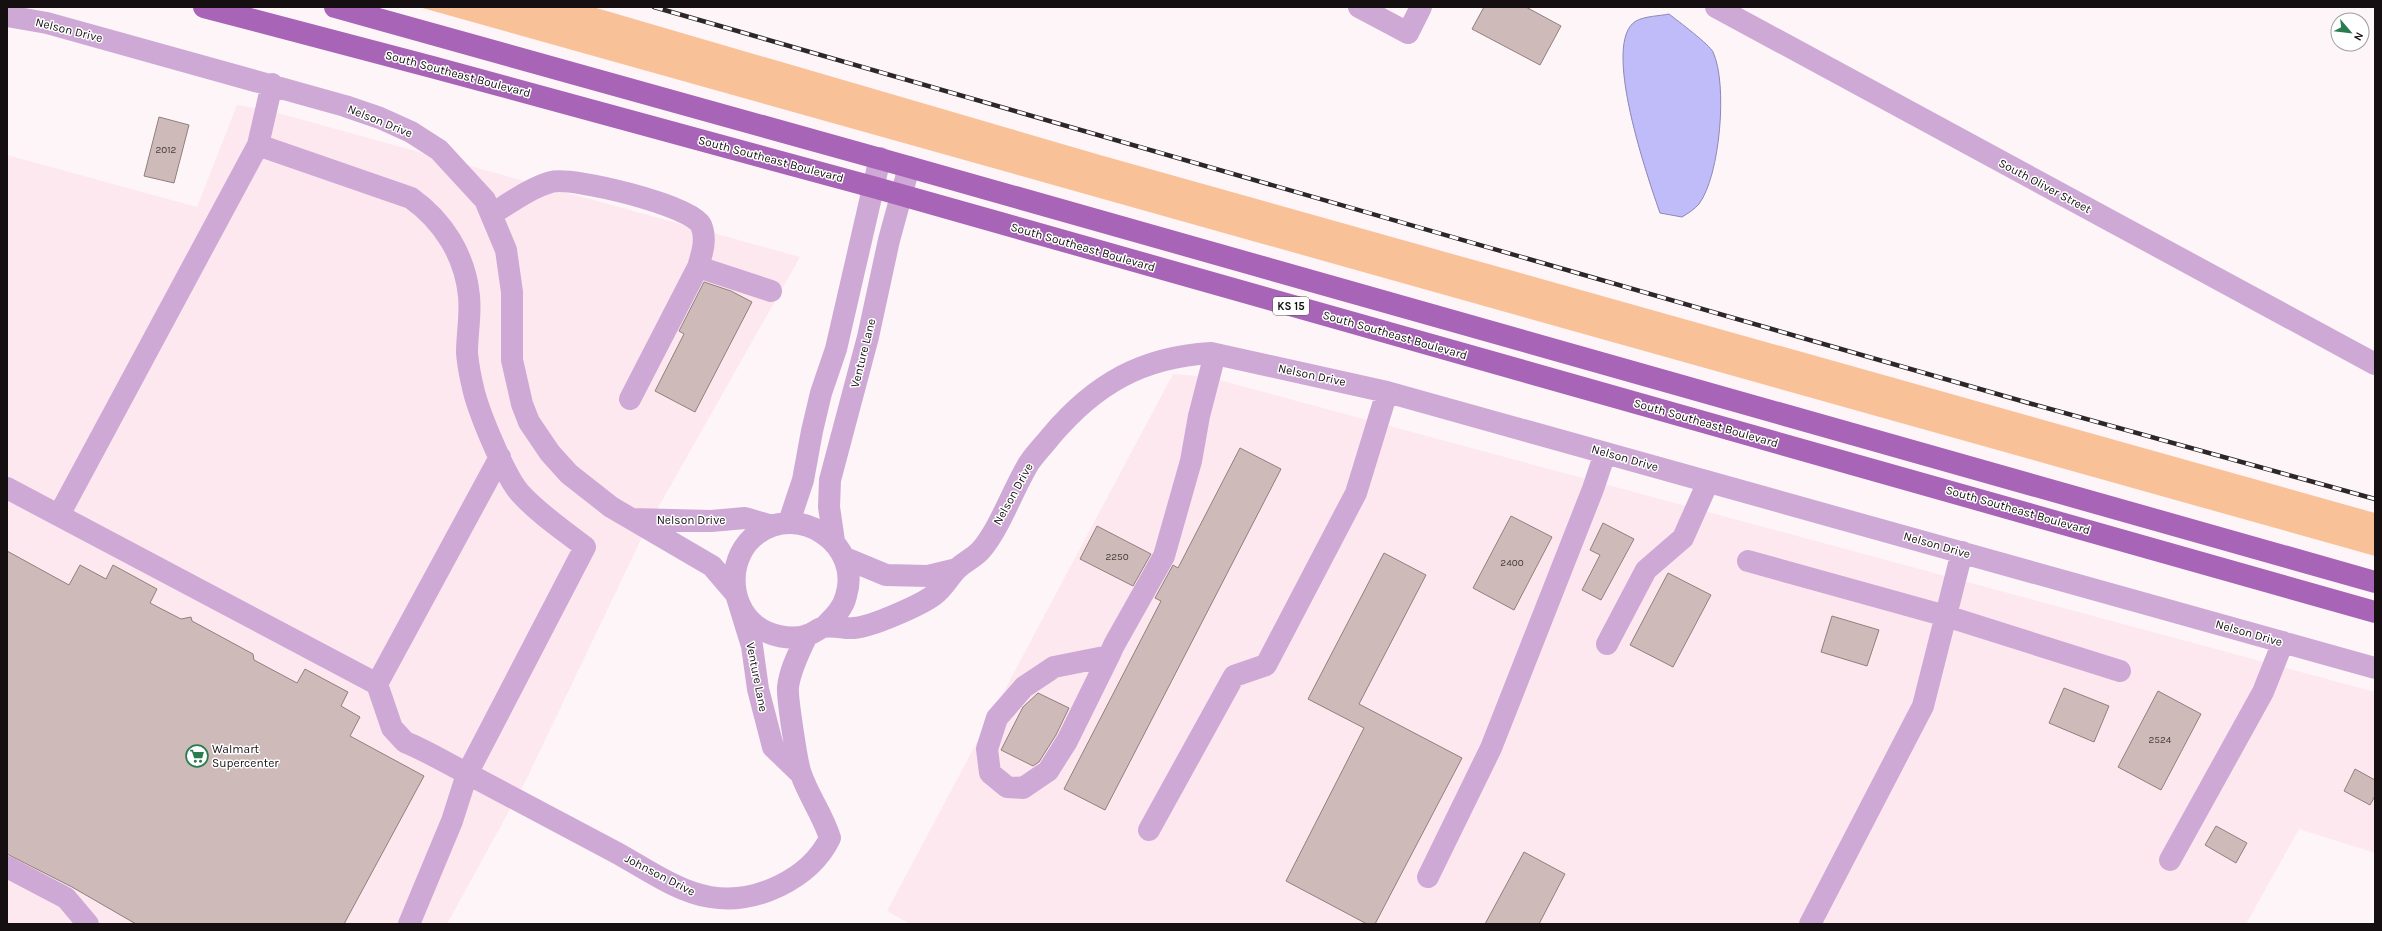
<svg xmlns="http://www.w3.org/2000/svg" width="2382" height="931" font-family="Karla,sans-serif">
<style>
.built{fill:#fee8f0}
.green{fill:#f9c198}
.water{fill:#c0bcf9;stroke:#8d88b3}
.building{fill:#cebbb9;stroke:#917f7d}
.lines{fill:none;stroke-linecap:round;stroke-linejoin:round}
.minor{stroke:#cea9d6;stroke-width:22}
.major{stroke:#a864b7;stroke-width:22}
.rail-casing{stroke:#2d2729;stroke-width:4.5}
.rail{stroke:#fff;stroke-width:3;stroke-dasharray:9;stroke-linecap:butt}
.labels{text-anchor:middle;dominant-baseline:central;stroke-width:3;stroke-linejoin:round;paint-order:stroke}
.number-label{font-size:10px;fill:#433a3b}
.shield{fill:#fff;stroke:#5b5758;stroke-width:1}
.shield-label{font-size:11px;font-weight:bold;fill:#150f11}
.street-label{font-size:12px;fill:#150f11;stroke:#fff}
.poi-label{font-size:12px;fill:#150f11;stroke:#fff;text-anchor:start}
</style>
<rect width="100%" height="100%" fill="#fdf5f8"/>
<!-- built -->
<path class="built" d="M237 105 267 110 800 257 646 529 525 782 447 924H7V155L197 207Z
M1173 374 1208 377 2375 692V853L2299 829 2246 924H910L887 911Z"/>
<!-- green -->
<path class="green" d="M419 7H593L1100 155 2375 513V556Z"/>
<!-- water -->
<path class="water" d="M1669 14C1678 21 1710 45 1713 52 1728 84 1720 176 1699 204 1695 209 1687 214 1682 217L1660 213C1649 181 1600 42 1636 21 1645 16 1660 16 1669 14Z"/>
<!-- building -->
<path class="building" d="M1484 7H1526L1561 26 1540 65 1472 29Z
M159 117 189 125 174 183 144 176Z
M704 282 731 291 752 302 695 412 655 391 684 334 679 331Z
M1240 448 1281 469 1105 810 1064 789 1161 601 1155 598 1173 565 1178 568Z
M1511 516 1552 537 1514 610 1473 588Z
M1603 523 1634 539 1601 600 1582 590 1600 555 1590 550Z
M1097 526 1151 554 1133 586 1080 559Z
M7 551 69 585 80 565 106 579 113 565 157 589 150 603 181 619 191 617 192 621 253 654 254 660 297 683 305 669 348 692 341 706 360 717 350 736 424 776 344 924H136L72 887 7 854Z
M1384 553 1426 575 1359 704 1462 758 1375 924H1367L1286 881 1364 728 1308 699Z
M1668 573 1711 595 1673 667 1630 645Z
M1832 616 1879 630 1867 666 1821 652Z
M2064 688 2109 706 2094 742 2049 723Z
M2158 691 2201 714 2161 790 2118 767Z
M1038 693 1069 708 1056 735 1039 762 1033 766 1001 750 1023 707Z
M2355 769 2375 780V796L2370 805 2344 791Z
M2216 826 2247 843 2236 863 2205 845Z
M1524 852 1565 874 1539 924H1485Z"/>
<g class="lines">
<!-- minor -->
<path class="minor" d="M1359 7 1408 33 1421 7
M1716 7 2375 364
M7 16 47 23 345 106 380 118 411 132 439 150 485 200 506 250 512 292V360L522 404 529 422 550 453 569 474 611 507 712 566 736 594 752 646 758 689 773 747 800 773
M258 145 411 198C443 221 465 255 469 296 471 315 467 334 467 353 468 365 471 380 474 392 480 415 505 476 520 493 539 514 563 530 585 547L467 774 452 821 409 924
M492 214C510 203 530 188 551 182 573 176 692 206 701 225 707 239 702 254 698 267
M630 399 698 267 771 291
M7 488 377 684 392 728 405 742C427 751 448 764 470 775 519 801 568 827 617 853 646 869 678 892 710 897 755 905 810 879 830 838 823 815 809 797 801 774 797 764 787 697 788 687 790 669 800 651 807 635
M59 515 258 145 272 84
M633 519 711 521 745 518 772 526
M789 522 803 480 812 431 821 393 836 349 880 158
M834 541 829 507 830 480 868 337 889 240 909 167
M845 558 886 575 928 576 957 569
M1748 561 1946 616 2120 671
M824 627C833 618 843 609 846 596 862 545 800 502 757 534 728 555 727 602 755 625 769 636 791 641 808 635 814 633 819 628 824 627 834 625 845 629 854 628 871 627 921 605 934 595 943 589 949 577 957 569 964 562 974 558 981 550 1000 528 1013 489 1029 463 1035 454 1044 445 1051 436 1095 384 1142 357 1211 353L1387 392 2375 668
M1607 644 1646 570 1683 538 1708 482
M1109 656 1054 667 1024 687 997 718 987 749 990 773 1007 787 1023 788 1048 771 1067 741 1109 656 1114 645 1164 556 1191 461 1199 416 1215 354
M377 684 500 457
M1149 830 1234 676 1266 665 1356 493 1387 392
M2170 860 2263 692 2283 642
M7 867 66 898 88 924
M1428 877 1491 748 1593 489 1605 453
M1810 924 1923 706 1962 552"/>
<!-- major -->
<path class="major" d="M204 7 432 67 873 187 2375 612
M335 7 909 167 2375 582"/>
<!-- rail casing -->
<g class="rail-casing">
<path id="rail" d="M654 7 2032 404 2375 499"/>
</g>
<!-- rail -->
<use href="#rail" class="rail"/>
</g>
<!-- icons -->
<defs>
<g id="supermarket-ring" transform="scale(1.15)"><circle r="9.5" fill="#fff" stroke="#287c4e" stroke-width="1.5"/><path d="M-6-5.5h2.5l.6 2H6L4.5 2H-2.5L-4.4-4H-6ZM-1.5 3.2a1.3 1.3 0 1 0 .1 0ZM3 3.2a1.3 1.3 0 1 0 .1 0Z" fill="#287c4e"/></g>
</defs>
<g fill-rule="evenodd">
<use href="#supermarket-ring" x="197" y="756"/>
</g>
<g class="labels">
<!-- number labels -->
<g class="number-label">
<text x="166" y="150">2012</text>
<text x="1117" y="557">2250</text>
<text x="1512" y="563">2400</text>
<text x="2160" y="740">2524</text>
</g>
<!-- shield labels -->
<rect class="shield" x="1273" y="297" width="36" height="18" rx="3"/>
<g class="shield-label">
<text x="1291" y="306">KS 15</text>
</g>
<!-- street labels -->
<g class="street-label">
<text transform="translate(69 30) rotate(14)">Nelson Drive</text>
<text transform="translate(458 74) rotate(15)">South Southeast Boulevard</text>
<text transform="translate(380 121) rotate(22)">Nelson Drive</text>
<text transform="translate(771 159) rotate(15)">South Southeast Boulevard</text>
<text transform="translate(2045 186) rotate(28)">South Oliver Street</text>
<text transform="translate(1083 247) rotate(16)">South Southeast Boulevard</text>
<text transform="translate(1395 335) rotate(16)">South Southeast Boulevard</text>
<text transform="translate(863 353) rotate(-76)">Venture Lane</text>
<text transform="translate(1312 375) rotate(12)">Nelson Drive</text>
<text transform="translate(1706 423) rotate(16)">South Southeast Boulevard</text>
<text transform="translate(1625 458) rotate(16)">Nelson Drive</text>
<text transform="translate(1013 494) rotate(-61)">Nelson Drive</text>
<text transform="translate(2018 510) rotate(16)">South Southeast Boulevard</text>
<text x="691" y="520">Nelson Drive</text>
<text transform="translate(1937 545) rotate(16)">Nelson Drive</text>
<text transform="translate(2249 633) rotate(16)">Nelson Drive</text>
<text transform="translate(757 677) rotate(79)">Venture Lane</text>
<text transform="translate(660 875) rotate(27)">Johnson Drive</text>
</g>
<!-- poi labels -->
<g class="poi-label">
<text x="212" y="749">Walmart<tspan x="212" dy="14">Supercenter</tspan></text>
</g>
</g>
<!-- border -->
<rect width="2382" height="931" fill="none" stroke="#150f11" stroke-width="16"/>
<!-- north arrow -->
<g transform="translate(2350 32) rotate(118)"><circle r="19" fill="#ffffff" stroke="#a19fa0"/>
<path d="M0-3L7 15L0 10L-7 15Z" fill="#287c4e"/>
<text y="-6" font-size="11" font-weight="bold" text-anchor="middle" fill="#150f11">N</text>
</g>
</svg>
